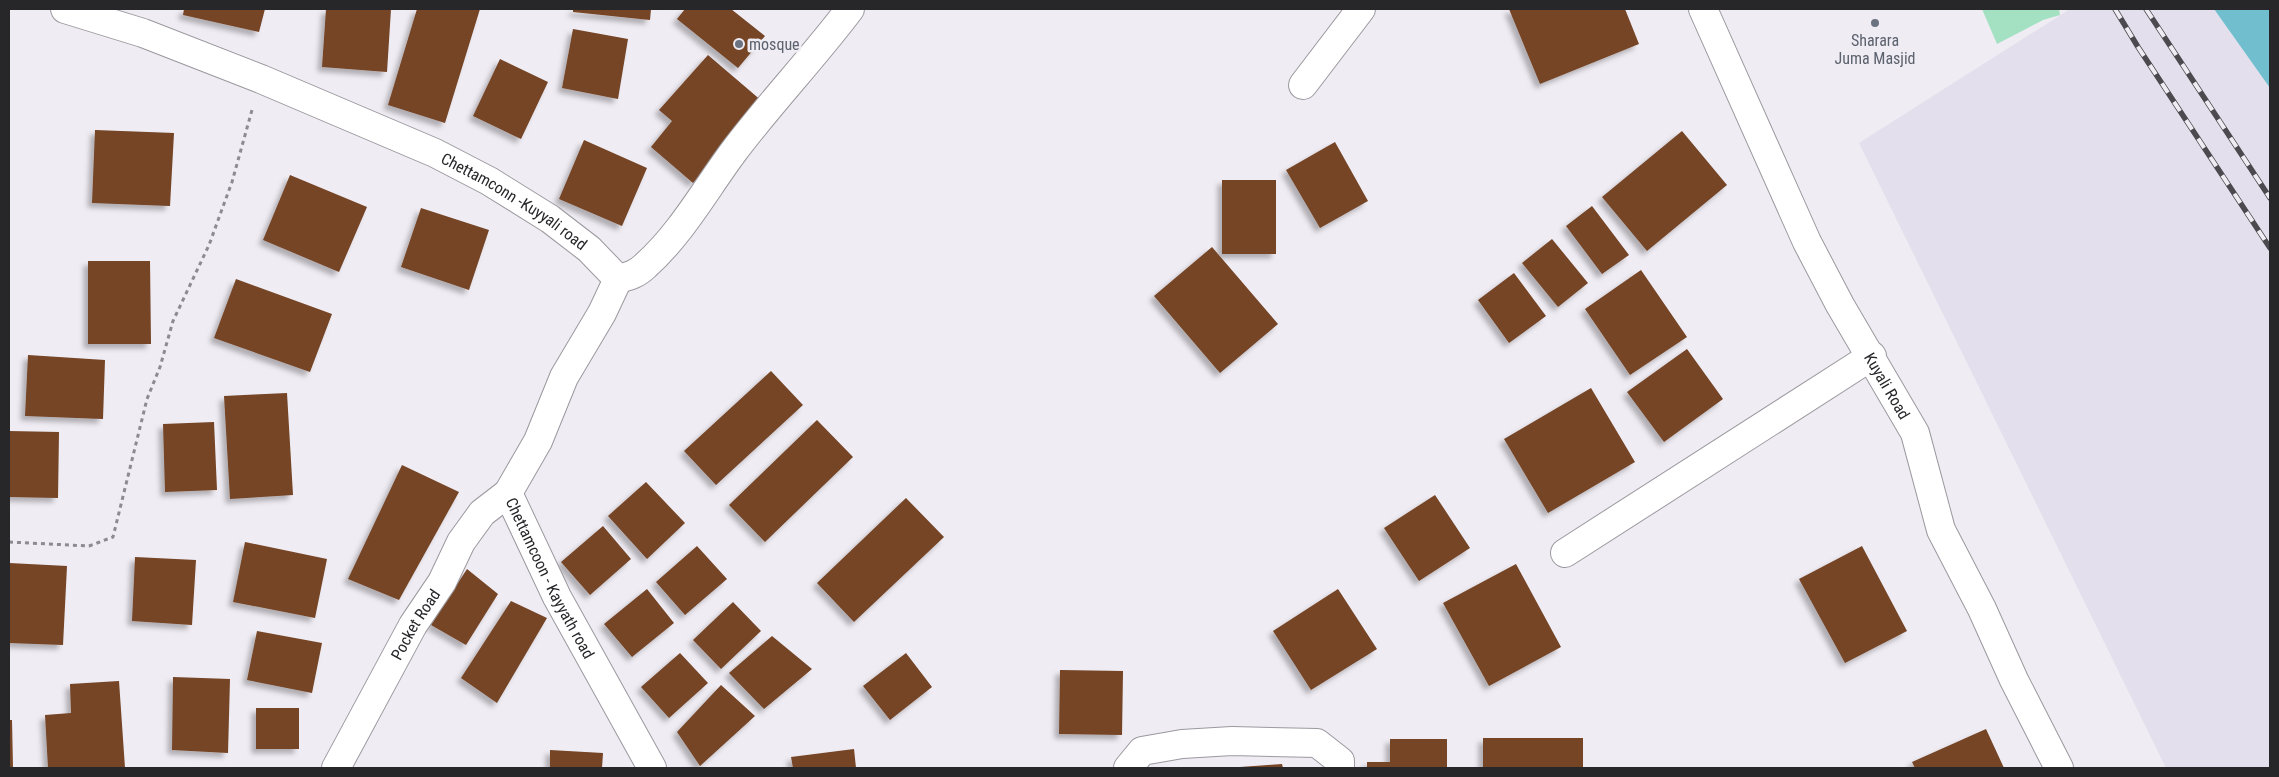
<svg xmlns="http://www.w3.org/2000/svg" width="2279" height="777" font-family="'Roboto Condensed',sans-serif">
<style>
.built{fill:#e4dfec}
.green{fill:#a4e1c2}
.water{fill:#70bece}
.building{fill:#744426;filter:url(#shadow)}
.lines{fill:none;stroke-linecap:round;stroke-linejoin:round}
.minor-casing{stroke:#9b989e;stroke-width:30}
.secondary-casing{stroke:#9b989e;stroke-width:30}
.path{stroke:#8d8b90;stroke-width:3;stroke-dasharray:4 4;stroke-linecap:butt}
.minor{stroke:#fff;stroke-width:28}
.secondary{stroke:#fff;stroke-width:28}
.rail-casing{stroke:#4c4a4e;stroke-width:5.5}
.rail{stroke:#efecf3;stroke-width:4;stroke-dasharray:11;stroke-linecap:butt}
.worship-dot{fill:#6b7280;stroke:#efecf3;stroke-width:2}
.labels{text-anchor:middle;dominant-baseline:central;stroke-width:5;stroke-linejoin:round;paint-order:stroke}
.worship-label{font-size:16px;fill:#5b616d;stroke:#efecf3}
.street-label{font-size:16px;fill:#272629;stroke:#efecf3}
</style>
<defs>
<filter id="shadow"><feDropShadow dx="-4.5" dy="4.5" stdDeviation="2.5" flood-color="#0004"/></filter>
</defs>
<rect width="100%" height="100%" fill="#efecf3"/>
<!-- built -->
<path class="built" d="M2070 9H2214L2270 88V768H2166L1859 143Z"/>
<!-- green -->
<path class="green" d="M1982 9H2059L2060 15 2043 20 1997 44Z"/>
<!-- water -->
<path class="water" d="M2214 9H2270V88Z"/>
<!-- building -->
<path class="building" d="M184 9H265L259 32 183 15Z
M326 9H391L387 72 322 67Z
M417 9H480L445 123 388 105Z
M573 9H651L650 20 573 12Z
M685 9H731L765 36 738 68 677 19Z
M1509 9H1625L1639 44 1540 84Z
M573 29 628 39 618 99 562 88Z
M708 55 763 102 693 183 651 147 672 121 659 110Z
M500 59 548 82 521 139 473 116Z
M95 130 174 133 170 206 92 203Z
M1682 131 1727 185 1647 251 1602 197Z
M584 140 647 168 622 226 559 199Z
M1335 142 1368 201 1320 228 1286 170Z
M290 175 367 207 339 272 263 240Z
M1222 180H1276V254H1222Z
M1592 206 1629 255 1602 274 1566 226Z
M421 208 489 230 469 290 401 267Z
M1552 239 1588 283 1558 307 1522 263Z
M1212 247 1278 324 1220 373 1154 296Z
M88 261H150L151 344H88Z
M1641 270 1687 337 1630 375 1585 309Z
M1514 273 1546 316 1509 343 1478 300Z
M236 279 332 314 310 372 214 338Z
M1687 349 1723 399 1664 442 1627 392Z
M28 355 105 360 103 419 25 416Z
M771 371 803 405 716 485 684 451Z
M1591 388 1635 462 1548 513 1504 439Z
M287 393 293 495 230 499 224 396Z
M817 420 853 457 765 542 729 505Z
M214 422 217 490 165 492 163 424Z
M9 431 59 432 58 498 9 497Z
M402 465 459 492 399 600 348 579Z
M646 482 685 523 647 559 608 516Z
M1435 495 1470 548 1419 581 1384 528Z
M906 498 944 537 854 622 817 583Z
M603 526 631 559 590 595 561 562Z
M245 542 327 559 315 618 233 602Z
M697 546 727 579 685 615 656 582Z
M1862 546 1907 631 1845 663 1799 579Z
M135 557 196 560 192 625 132 621Z
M9 563 67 566 63 645 9 643Z
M1516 564 1561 647 1489 686 1443 603Z
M467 569 498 594 466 645 431 625Z
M647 589 674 623 632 657 604 624Z
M1338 589 1377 649 1311 690 1273 631Z
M511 601 547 618 497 703 461 678Z
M733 602 761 631 721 669 693 640Z
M257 631 322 643 312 693 247 680Z
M772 636 812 669 764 709 729 673Z
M680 653 708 683 669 718 641 687Z
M906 653 932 687 890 720 863 686Z
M1060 670 1123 671 1122 735 1059 734Z
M173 677 230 679 228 753 172 750Z
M119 681 125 768H48L45 715 71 713 70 684Z
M721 685 755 716 700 766 677 732Z
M256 708H299V749H256Z
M9 720H12L13 768H9Z
M1986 729 2004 768H1915L1912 762Z
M1483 738H1583V768H1483Z
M1390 739H1447V768H1367V762H1390Z
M854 749 856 768H793L791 757Z
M550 750 603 753 602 768H550Z
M1282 764 1283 768H1240V767Z"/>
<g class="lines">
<!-- minor casing -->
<g class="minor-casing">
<g id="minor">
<path id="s1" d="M65 9 143 33 261 79 435 153 489 181 550 219 589 249 618 279C629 276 637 274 645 266 681 234 705 190 734 151 771 102 813 58 850 9"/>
<path d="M1303 85 1361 9"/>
<path id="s2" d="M618 279 602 313 564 377 538 441 508 493 557 597 652 768"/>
<path d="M1565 553 1872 356"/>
<path id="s3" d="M336 768 413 625 442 582 461 542 482 513 508 493"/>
<path d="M1128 768 1142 751 1182 744 1232 741 1317 743 1340 761V768"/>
</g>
</g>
<!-- secondary casing -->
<g class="secondary-casing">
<g id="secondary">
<path id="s4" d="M1703 9 1807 242 1840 305 1915 433 1941 530 1982 609 2014 680 2059 768"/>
</g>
</g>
<!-- path -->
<path class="path" d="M9 542 89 546 113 537 147 399 160 367 173 321 209 245 232 182 252 110"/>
<!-- minor -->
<use href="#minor" class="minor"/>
<!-- secondary -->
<use href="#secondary" class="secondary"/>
<!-- rail casing -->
<g class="rail-casing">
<path id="rail" d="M2115 9 2138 47 2270 248
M2146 9 2270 198"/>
</g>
<!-- rail -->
<use href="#rail" class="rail"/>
</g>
<!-- markers -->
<g class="worship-dot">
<circle cx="1875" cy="23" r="5"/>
<circle cx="739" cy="44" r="5"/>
</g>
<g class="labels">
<!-- worship labels -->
<g class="worship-label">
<text x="1875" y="40">Sharara<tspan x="1875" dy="18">Juma Masjid</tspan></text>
<text x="749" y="44" text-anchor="start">mosque</text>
</g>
<!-- street labels -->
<g class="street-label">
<text stroke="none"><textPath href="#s1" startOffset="490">Chettamconn -Kuyyali road</textPath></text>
<text stroke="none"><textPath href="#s4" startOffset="420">Kuyali Road</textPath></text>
<text stroke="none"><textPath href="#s2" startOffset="336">Chettamcoon - Kayyath road</textPath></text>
<text stroke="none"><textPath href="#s3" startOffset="164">Pocket Road</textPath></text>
</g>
</g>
<!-- border -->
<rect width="2279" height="777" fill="none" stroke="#272629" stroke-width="20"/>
</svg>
